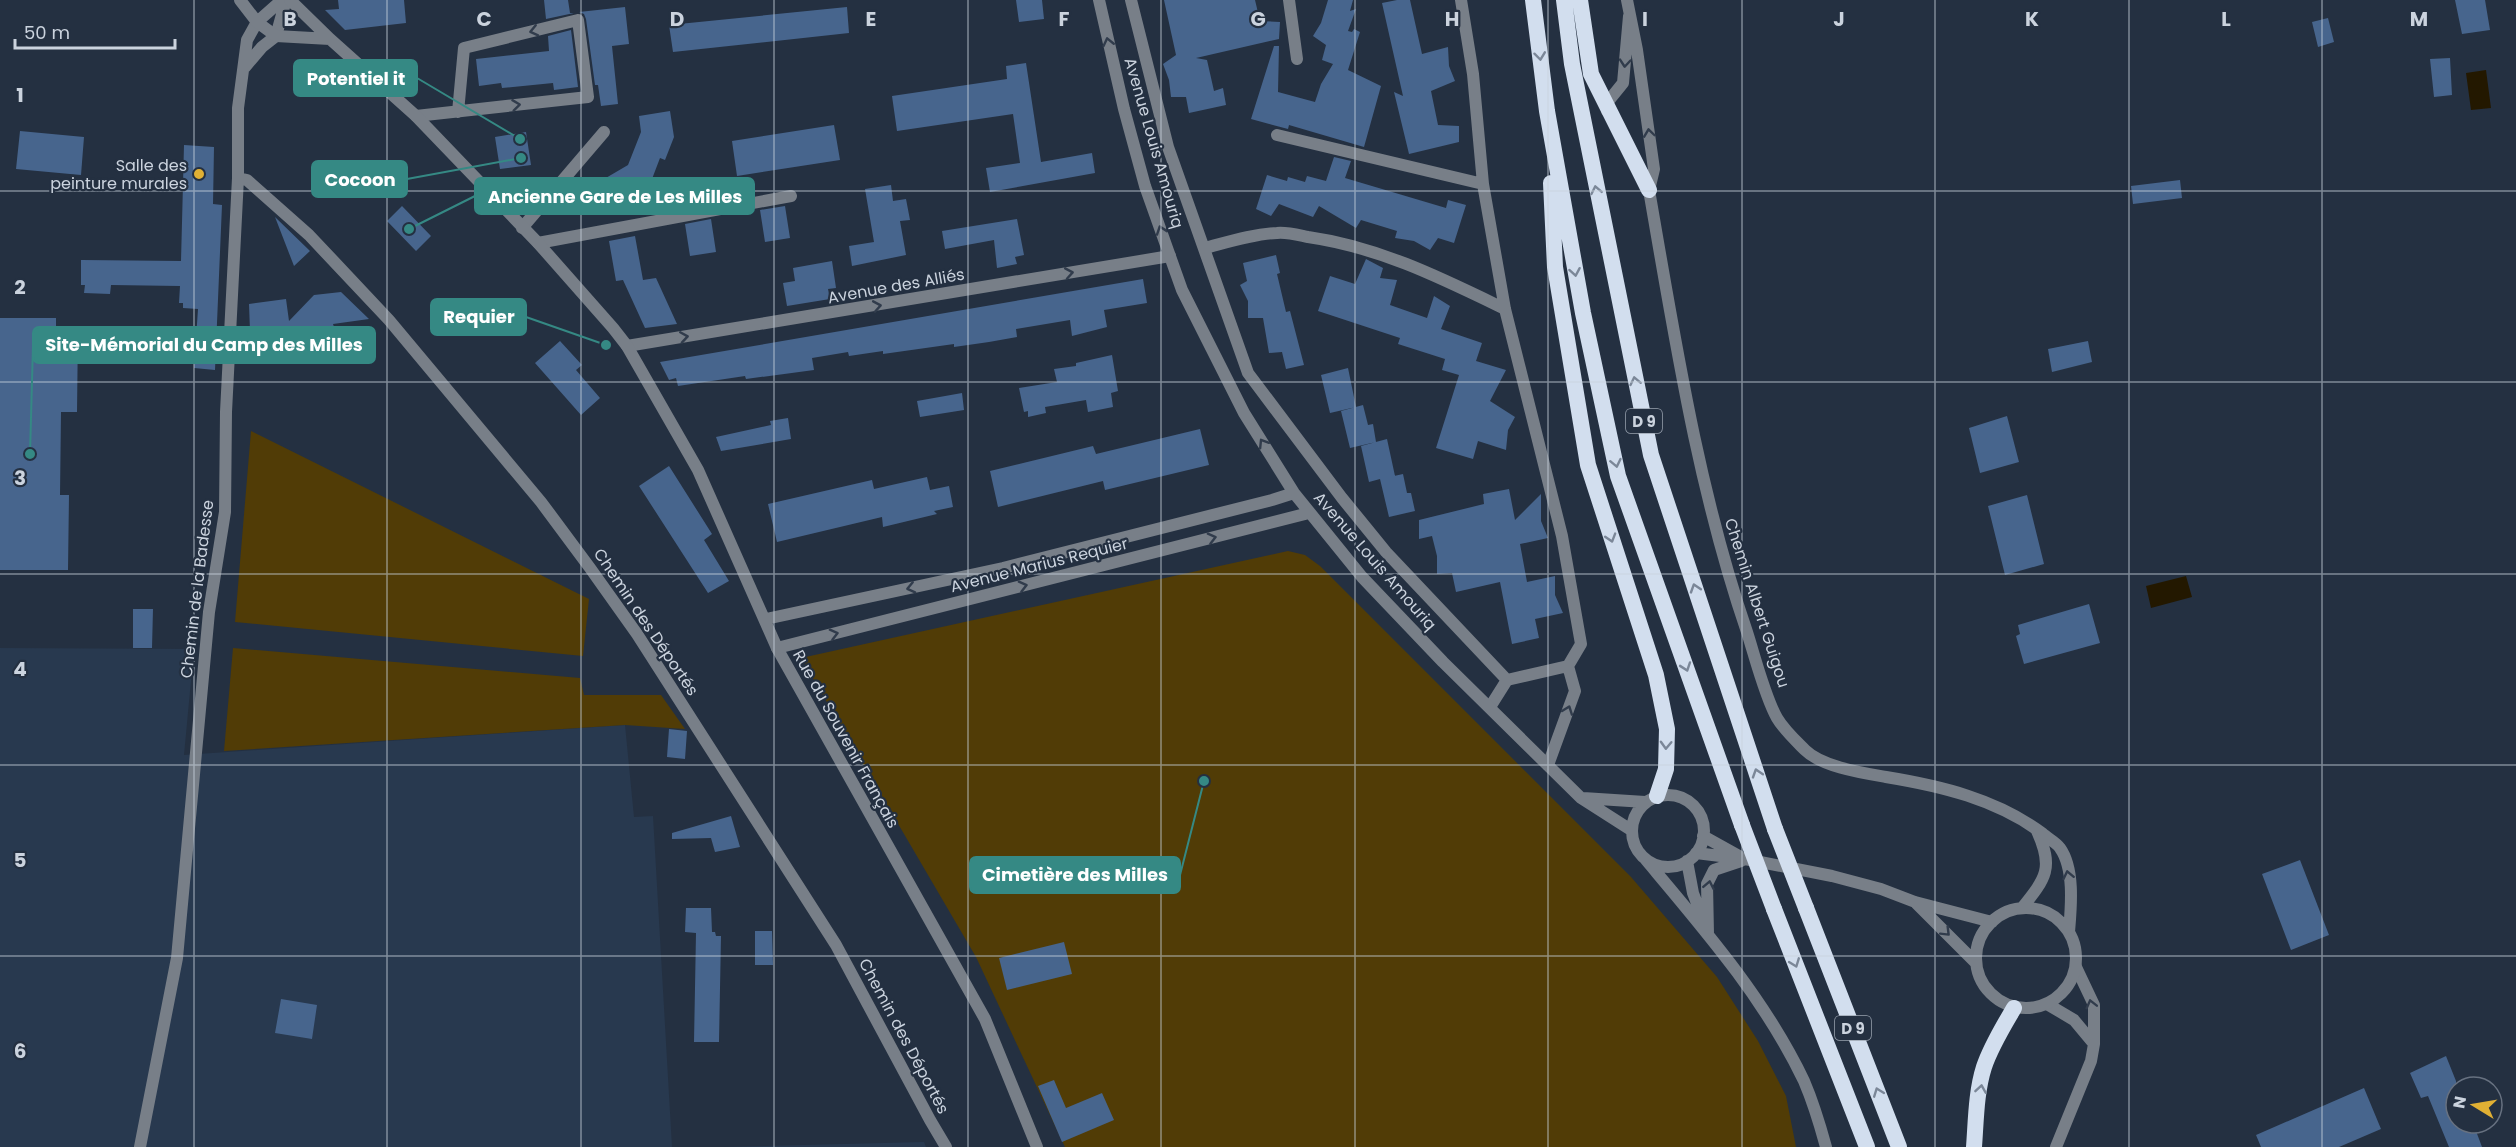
<svg xmlns="http://www.w3.org/2000/svg" width="2516" height="1147" font-family="Poppins,sans-serif">
<style>
.built{fill:#28394f}
.green{fill:#513c06}
.water{fill:#231800}
.building{fill:#47658d}
.lines{fill:none;stroke-linecap:round;stroke-linejoin:round}
.minor{stroke:#787f88;stroke-width:12}
.tertiary{stroke:#787f88;stroke-width:12}
.trunk{stroke:#d2deee;stroke-width:16}
.trunk-bridge{stroke:#d2deee;stroke-width:16}
.oneway{stroke:#313c4c}
.oneway2{stroke:#7b8798}
.grid{fill:none;stroke:#cbd3de;stroke-width:1.5;stroke-opacity:0.55}
.poi-dot{fill:#e0b034;stroke:#243041;stroke-width:2}
.labels{text-anchor:middle;dominant-baseline:central;stroke-width:4.5;stroke-linejoin:round;paint-order:stroke}
.shield{fill:#243041;stroke:#99a2af;stroke-width:1.5}
.shield-label{font-size:15px;font-weight:bold;fill:#cbd3de}
.street-label{font-size:16px;fill:#cbd3de;stroke:#243041}
.poi-label{font-size:16px;fill:#cbd3de;stroke:#243041;text-anchor:end}
.grid-label{font-size:20px;text-anchor:middle;font-weight:bold;fill:#cbd3de;stroke:#243041;stroke-width:4.5;stroke-linejoin:round;paint-order:stroke}
.leader{fill:none;stroke:#358984;stroke-width:2}
.callout-dot{fill:#358984;stroke:#243041;stroke-width:2}
.callout{fill:#358984;stroke:#358984;stroke-width:2}
.callout-label{font-size:18px;text-anchor:middle;font-weight:bold;fill:#fff}
</style>
<rect width="100%" height="100%" fill="#243041"/>
<!-- built -->
<path class="built" d="M0 648 194 649 184 755 625 725 634 817 653 816 672 1147H0Z
M924 1142 926 1147H723Z"/>
<!-- green -->
<path class="green" d="M251 431 589 599 583 656 235 622Z
M1288 551 1305 555 1320 566 1631 877 1717 977 1758 1041 1786 1096 1796 1147H1065L976 957 801 658Z
M233 648 580 678 584 695H661L685 729 625 725 224 751Z"/>
<!-- water -->
<path class="water" d="M2486 70 2491 108 2471 110 2466 73Z
M2186 576 2192 597 2151 608 2146 586Z"/>
<!-- building -->
<path class="building" d="M338 0H404L406 23 345 30 325 10 339 9Z
M544 0H568L570 13H574L546 19Z
M1016 0H1042L1044 19 1019 22Z
M1164 0H1255L1260 21 1280 22 1279 39 1196 58 1207 60 1214 91 1223 88 1226 105 1189 113 1186 97H1171L1169 80 1163 64 1176 55Z
M1328 0H1353L1350 11 1356 9 1348 31 1352 32 1354 29 1360 32 1348 70 1381 86 1364 147 1289 125 1288 129 1251 119 1274 46H1279L1278 92 1315 102 1321 84 1333 64 1322 60 1326 45 1313 36 1321 23Z
M1397 0H1410L1422 54 1448 47 1449 66 1455 81 1431 91 1438 125 1459 126V142L1409 154 1394 92 1403 96 1382 3Z
M2455 0H2485L2490 30 2462 34Z
M625 7 629 44 612 46 618 104 601 106 598 85H595L586 19 584 14 579 12Z
M847 7 849 33 673 52 669 25Z
M2328 18 2334 42 2318 47 2312 22Z
M571 30 578 87 554 90 553 83 502 88 501 83 479 86 476 59 549 51 548 36Z
M2450 58 2452 95 2434 97 2430 59Z
M1026 63 1041 162 1092 153 1095 173 990 192 986 168 1020 163 1013 114 897 131 892 96 1007 79 1006 66Z
M670 111 674 137 665 160 660 158 652 179 609 203 584 208 580 186 599 182 628 165 641 132 639 116Z
M834 125 840 160 737 176 732 141Z
M20 131 84 137 81 175 16 169Z
M526 132 531 165 500 169 495 137Z
M184 145 214 147 213 204 222 205 215 370 194 368 198 309 183 308V303H179L180 286 111 285 110 294 84 293 85 285H81V260L181 261Z
M1334 157 1351 161 1345 178 1446 208 1448 200 1466 205 1454 243 1438 238 1430 250 1414 241 1395 238 1397 231 1361 220 1356 228 1319 206 1313 217 1279 204 1271 216 1256 209 1267 175 1287 181 1288 177 1305 182 1307 176 1326 181Z
M2180 180 2182 198 2133 204 2131 186Z
M891 185 893 201 906 199 910 220 900 221 906 255 852 266 849 246 874 242 865 189Z
M402 206 431 236 416 251 387 221Z
M785 206 790 238 765 242 760 210Z
M275 217 310 251 294 266Z
M711 219 716 252 690 256 685 224Z
M1017 219 1024 255 1015 257 1017 264 997 268 994 240 945 249 942 231Z
M635 236 643 280 656 278 677 324 645 328 623 280 616 281 609 241Z
M1276 255 1280 273 1277 274 1286 312 1290 311 1304 365 1286 369 1282 352 1269 353 1263 318H1248V301L1240 285 1247 281 1243 263Z
M1366 259 1383 268 1380 278 1397 280 1390 305 1427 318 1434 296 1450 306 1441 329 1482 343 1476 361 1506 370 1490 401 1515 417 1508 430 1506 450 1478 441 1473 459 1436 448 1459 375 1442 370 1445 359 1398 344 1400 338 1318 311 1330 276 1355 284Z
M832 261 836 288 828 289 830 299 787 306 783 283 795 281 793 268Z
M1143 279 1147 303 1104 310 1107 327 1072 336 1070 320 1016 329 1017 337 989 342 954 347V344L883 354V351L849 356 848 352 812 358 814 370 746 379 745 376 678 386 676 378 669 380 660 362Z
M341 292 369 319 333 324 334 327 264 337 263 329 250 331 249 304 286 299 289 321 314 295Z
M0 318H56V329H78L77 412H61L60 495H69L68 570H0Z
M560 341 582 365 576 370 600 398 581 415 535 363Z
M2088 341 2092 362 2052 372 2048 349Z
M1112 355 1118 391 1111 393 1113 407 1088 412 1086 400 1045 407 1046 413 1028 417V411L1024 412 1019 388 1057 382 1054 369 1076 366V363Z
M1348 368 1356 407 1330 413 1321 375Z
M962 393 964 410 920 417 917 401Z
M1363 405 1368 425 1373 424 1376 442 1350 448 1341 411Z
M2007 416 2019 462 1980 473 1969 428Z
M788 418 791 439 721 451 716 437 771 425 770 421Z
M1200 429 1209 465 1105 490 1103 481 998 507 990 471 1093 446 1096 454Z
M1387 439 1395 476 1385 478 1403 474 1407 493H1411L1415 511 1389 517 1380 479 1369 482 1361 446Z
M669 466 712 534 704 540 729 581 708 593 639 486Z
M927 477 930 490 949 486 953 507 934 511 937 514 883 527 882 517 777 542 768 504 872 480 874 489Z
M1509 489 1515 520 1541 494V521L1548 538 1520 544 1527 582 1555 576V595L1563 613 1535 619 1539 638 1512 644 1500 582 1456 592 1452 573 1437 574V556L1432 536 1419 539V520L1484 504 1483 494Z
M2027 495 2044 564 2005 575 1988 506Z
M2089 604 2100 643 2024 664 2016 636 2020 634 2018 625Z
M133 609H153L152 648H133Z
M669 729 687 731 685 759 667 757Z
M731 816 740 847 715 852 711 838 672 839V833Z
M2300 860 2329 935 2291 950 2262 874Z
M686 908H711L712 932H715L716 936H721L719 1042H694L696 933 685 932Z
M755 931H772L773 965H755Z
M1064 942 1072 974 1007 990 999 958Z
M281 999 317 1005 312 1039 275 1033Z
M2446 1056 2456 1081V1123H2473L2482 1147H2449L2428 1096 2421 1098 2410 1073Z
M1054 1080 1066 1108 1102 1093 1114 1120 1062 1142 1038 1086Z
M2364 1088 2381 1129 2339 1147H2261L2256 1135Z"/>
<g class="lines">
<!-- minor -->
<path class="minor" d="M1131 0 1168 147 1248 373 1342 498 1386 552 1507 680
M1289 0 1297 59
M1461 0 1473 74 1483 184 1505 309 1562 536 1581 644 1568 666
M1627 0 1637 50 1654 169 1649 190
M245 67 262 47 276 36 286 0
M1607 111 1606 104 1623 83 1629 16
M416 116 588 97 578 20 464 48 458 112
M1277 135 1483 184
M238 178 247 180 309 235 389 320 541 502 590 568 637 634 836 945 930 1120 946 1147
M522 228 604 132
M538 243 791 196
M1205 248C1228 242 1253 234 1277 233 1287 232 1298 235 1308 237 1379 247 1441 278 1505 309
M627 346 1170 256
M777 648 985 1019 1037 1147
M1490 707 1507 680 1568 666 1575 691 1548 765
M2047 1004 2074 1020 2094 1044
M140 1147 177 958 209 612 225 512 226 412 238 178V108L247 40 257 22 282 0
M2056 1147 2091 1061 2094 1044V1005L2076 967"/>
<!-- tertiary -->
<path class="tertiary" d="M240 0 257 22 276 36 330 39
M290 0 330 39 416 116 538 243 613 328 627 346 698 470 777 648 1309 513
M1099 0 1124 109 1145 186 1182 290 1244 413 1294 493 1362 577 1443 662 1581 798 1631 830
M1649 190C1675 339 1698 489 1747 632 1755 657 1765 697 1777 718 1784 730 1796 741 1805 750 1822 767 1863 773 1886 777 1941 786 1996 799 2042 833 2047 838 2056 842 2060 848 2075 869 2071 908 2069 932
M766 619 1003 568 1272 500 1294 493
M1632 831a36 36 0 1 1 72 0a36 36 0 1 1-72 0Z
M1583 798 1645 802
M1703 836 1739 856
M1696 853 1745 859 1832 876 1881 889 1915 902 1992 922
M1646 860C1704 929 1765 999 1804 1081 1813 1102 1820 1125 1826 1147
M1687 861 1693 893 1705 925
M1916 903 1976 963
M1976 958a50 50 0 1 1 100 0a50 50 0 1 1-100 0Z
M2022 908C2046 878 2054 868 2037 831
M1708 934 1707 884 1714 870 1741 861"/>
<!-- trunk -->
<path class="trunk" d="M1533 0 1547 111 1583 313 1618 476 1742 825
M1564 0 1572 64 1651 455 1775 829
M1580 0 1591 74 1649 190
M1551 183 1555 267 1588 465 1656 675 1667 729 1666 769 1657 796
M1806 908 1899 1147
M1774 909 1867 1147
M1974 1147C1976 1121 1976 1092 1984 1067 1991 1046 2003 1027 2014 1008"/>
<!-- trunk-bridge -->
<path class="trunk-bridge" d="M1742 825 1774 909
M1775 829 1806 908"/>
</g>
<!-- one-way arrows -->
<defs><path id="oneway-chevron" d="M-2-3.5L2.5 0L-2 3.5" fill="none" stroke-width="1.6" stroke-linecap="round" stroke-linejoin="round" transform="scale(1.5)"/></defs>
<g class="oneway">
<use href="#oneway-chevron" transform="translate(534 31) rotate(167)"/>
<use href="#oneway-chevron" transform="translate(1108 42) rotate(-103)"/>
<use href="#oneway-chevron" transform="translate(1625 63) rotate(95)"/>
<use href="#oneway-chevron" transform="translate(516 105) rotate(-7)"/>
<use href="#oneway-chevron" transform="translate(1649 133) rotate(-98)"/>
<use href="#oneway-chevron" transform="translate(1161 230) rotate(-109)"/>
<use href="#oneway-chevron" transform="translate(1069 273) rotate(-10)"/>
<use href="#oneway-chevron" transform="translate(877 306) rotate(-10)"/>
<use href="#oneway-chevron" transform="translate(684 337) rotate(-9)"/>
<use href="#oneway-chevron" transform="translate(1263 443) rotate(-122)"/>
<use href="#oneway-chevron" transform="translate(1212 538) rotate(-14)"/>
<use href="#oneway-chevron" transform="translate(1023 586) rotate(-14)"/>
<use href="#oneway-chevron" transform="translate(911 588) rotate(167)"/>
<use href="#oneway-chevron" transform="translate(834 634) rotate(-14)"/>
<use href="#oneway-chevron" transform="translate(1568 710) rotate(-70)"/>
<use href="#oneway-chevron" transform="translate(2068 875) rotate(-102)"/>
<use href="#oneway-chevron" transform="translate(1709 885) rotate(-79)"/>
<use href="#oneway-chevron" transform="translate(1946 932) rotate(45)"/>
<use href="#oneway-chevron" transform="translate(2091 1004) rotate(-104)"/>
</g>
<g class="oneway2">
<use href="#oneway-chevron" transform="translate(1540 56) rotate(83)"/>
<use href="#oneway-chevron" transform="translate(1596 190) rotate(-101)"/>
<use href="#oneway-chevron" transform="translate(1575 272) rotate(80)"/>
<use href="#oneway-chevron" transform="translate(1635 381) rotate(-102)"/>
<use href="#oneway-chevron" transform="translate(1616 463) rotate(78)"/>
<use href="#oneway-chevron" transform="translate(1611 538) rotate(73)"/>
<use href="#oneway-chevron" transform="translate(1695 588) rotate(-108)"/>
<use href="#oneway-chevron" transform="translate(1686 667) rotate(71)"/>
<use href="#oneway-chevron" transform="translate(1666 745) rotate(92)"/>
<use href="#oneway-chevron" transform="translate(1757 773) rotate(-108)"/>
<use href="#oneway-chevron" transform="translate(1795 963) rotate(69)"/>
<use href="#oneway-chevron" transform="translate(1981 1089) rotate(-81)"/>
<use href="#oneway-chevron" transform="translate(1878 1092) rotate(-111)"/>
</g>
<!-- grid -->
<path class="grid" d="M194 0V1147M387 0V1147M581 0V1147M774 0V1147M968 0V1147M1161 0V1147M1355 0V1147M1548 0V1147M1742 0V1147M1935 0V1147M2129 0V1147M2322 0V1147M0 191H2516M0 382H2516M0 574H2516M0 765H2516M0 956H2516"/>
<!-- markers -->
<circle class="poi-dot" cx="199" cy="174" r="6"/>
<g class="labels">
<!-- shield labels -->
<g class="shield">
<rect x="1626" y="409" width="36" height="24" rx="4.5"/>
<rect x="1835" y="1016" width="36" height="24" rx="4.5"/>
</g>
<g class="shield-label">
<text x="1644" y="421">D 9</text>
<text x="1853" y="1028">D 9</text>
</g>
<!-- street labels -->
<g class="street-label">
<text transform="translate(1154 143) rotate(74)">Avenue Louis Amouriq</text>
<text transform="translate(896 286) rotate(-10)">Avenue des Alliés</text>
<text transform="translate(1375 561) rotate(49)">Avenue Louis Amouriq</text>
<text transform="translate(1039 565) rotate(-14)">Avenue Marius Requier</text>
<text transform="translate(197 589) rotate(-83)">Chemin de la Badesse</text>
<text transform="translate(1757 603) rotate(72)">Chemin Albert Guigou</text>
<text transform="translate(646 622) rotate(56)">Chemin des Déportés</text>
<text transform="translate(846 739) rotate(61)">Rue du Souvenir Français</text>
<text transform="translate(904 1036) rotate(62)">Chemin des Déportés</text>
</g>
<!-- poi labels -->
<g class="poi-label">
<text x="187" y="165">Salle des<tspan x="187" dy="18">peinture murales</tspan></text>
</g>
</g>
<g class="grid-label">
<text x="290" y="26">B</text>
<text x="484" y="26">C</text>
<text x="677" y="26">D</text>
<text x="871" y="26">E</text>
<text x="1064" y="26">F</text>
<text x="1258" y="26">G</text>
<text x="1452" y="26">H</text>
<text x="1645" y="26">I</text>
<text x="1839" y="26">J</text>
<text x="2032" y="26">K</text>
<text x="2226" y="26">L</text>
<text x="2419" y="26">M</text>
<text x="20" y="102">1</text>
<text x="20" y="294">2</text>
<text x="20" y="485">3</text>
<text x="20" y="676">4</text>
<text x="20" y="867">5</text>
<text x="20" y="1058">6</text>
</g>
<!-- callouts -->
<path class="leader" d="M520 139L417 78M521 158L407 179M409 229L475 196M606 345L526 317M30 454L33 345M1204 781L1180 875"/>
<g class="callout-dot">
<circle cx="520" cy="139" r="6"/>
<circle cx="521" cy="158" r="6"/>
<circle cx="409" cy="229" r="6"/>
<circle cx="606" cy="345" r="6"/>
<circle cx="30" cy="454" r="6"/>
<circle cx="1204" cy="781" r="6"/>
</g>
<g class="callout">
<rect x="294" y="60" width="123" height="36" rx="6"/>
<rect x="312" y="161" width="95" height="36" rx="6"/>
<rect x="475" y="178" width="279" height="36" rx="6"/>
<rect x="431" y="299" width="95" height="36" rx="6"/>
<rect x="33" y="327" width="342" height="36" rx="6"/>
<rect x="970" y="857" width="210" height="36" rx="6"/>
</g>
<g class="callout-label">
<text x="356" y="85">Potentiel it</text>
<text x="360" y="186">Cocoon</text>
<text x="615" y="203">Ancienne Gare de Les Milles</text>
<text x="479" y="323">Requier</text>
<text x="204" y="351">Site-Mémorial du Camp des Milles</text>
<text x="1075" y="881">Cimetière des Milles</text>
</g>
<!-- north arrow -->
<g transform="translate(2474 1105) rotate(281)"><circle r="28" fill="#243041" stroke="#677180" stroke-width="1.5"/>
<path d="M0-4.5L10 22L0 15L-10 22Z" fill="#e0b034"/>
<text y="-9" font-size="16" font-weight="bold" text-anchor="middle" fill="#cbd3de">N</text>
</g>
<!-- scale -->
<path d="M15 39v9h160v-9" fill="none" stroke="#cbd3de" stroke-width="3"/>
<text x="24" y="39" font-size="18" fill="#cbd3de" stroke="#243041" stroke-width="4.5" paint-order="stroke">50 m</text>
</svg>
